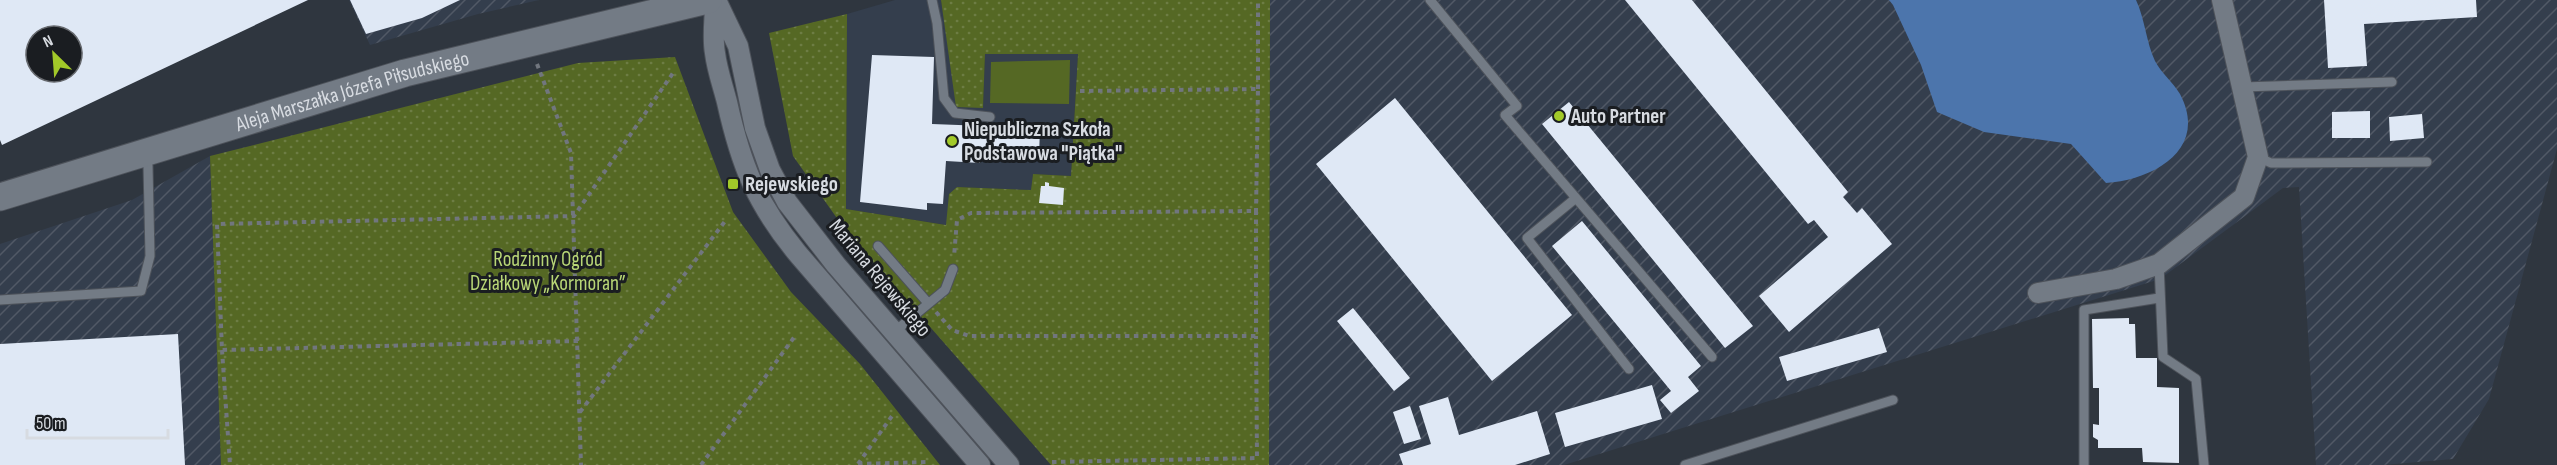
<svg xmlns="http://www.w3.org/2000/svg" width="2557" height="465" font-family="'Sofia Sans Condensed',sans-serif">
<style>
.built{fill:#343e4d}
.industrial{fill:url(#industrial-furrows)}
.park{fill:url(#park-dots)}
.pitch{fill:#556824}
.water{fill:#4c75ac}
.building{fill:#dfe8f5;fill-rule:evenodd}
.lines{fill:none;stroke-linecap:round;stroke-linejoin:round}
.lane-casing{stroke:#4d525a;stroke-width:11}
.street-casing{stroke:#4d525a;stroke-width:22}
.secondary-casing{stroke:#4d525a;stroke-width:29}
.path{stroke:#71767e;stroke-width:4;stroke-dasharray:4.5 4.5;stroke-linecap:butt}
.lane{stroke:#737b85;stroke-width:9}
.street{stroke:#737b85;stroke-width:20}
.secondary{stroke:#737b85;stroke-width:27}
.poi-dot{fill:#a2c929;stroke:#1a1d21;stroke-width:2}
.labels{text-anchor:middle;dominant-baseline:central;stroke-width:6;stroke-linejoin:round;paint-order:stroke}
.street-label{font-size:21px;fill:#d7dbe1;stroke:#1a1d21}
.poi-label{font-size:21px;font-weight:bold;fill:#d7dbe1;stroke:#1a1d21;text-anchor:start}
.park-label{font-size:21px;fill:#b8d676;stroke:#1a1d21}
</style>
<defs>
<pattern id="industrial-furrows" width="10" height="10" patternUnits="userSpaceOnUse" patternTransform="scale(1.5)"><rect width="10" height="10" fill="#343e4d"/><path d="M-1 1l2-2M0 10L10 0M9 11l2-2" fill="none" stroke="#515966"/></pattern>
<pattern id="park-dots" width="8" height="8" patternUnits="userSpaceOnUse" patternTransform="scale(1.5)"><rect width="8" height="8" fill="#556824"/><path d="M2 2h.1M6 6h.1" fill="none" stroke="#6d7d44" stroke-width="1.8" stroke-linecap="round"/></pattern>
</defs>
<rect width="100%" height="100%" fill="#2f363f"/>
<!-- built -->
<path class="built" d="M895 0H941L957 107H983L985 54 1078 53 1071 176 1033 174 1031 190 957 187 949 194 947 225 846 209 847 14Z"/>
<!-- industrial -->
<path class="industrial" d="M349 0H539L478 14 370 45Z
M1270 0H2557V149L2489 399 2453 459 2383 465H2316L2299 187 2283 188 2160 279 1564 465H1269Z
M210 156 221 465H0V244L132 200Z"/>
<!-- park -->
<path class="park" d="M941 0H1270L1269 465H1051L846 231 793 156 769 33 847 14 846 209 946 225 949 194 957 187 1031 190 1033 174 1071 176 1078 54H985L983 108 956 107Z
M675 57 733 212 791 292 860 364 940 465H221L210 156 578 63Z"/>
<!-- pitch -->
<path class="pitch" d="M1070 60 1069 104 990 103 991 62Z"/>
<!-- water -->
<path class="water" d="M1889 0H2136C2145 19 2146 42 2155 61 2161 73 2173 82 2180 94 2209 149 2154 180 2106 183L2071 144 1984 132 1937 112 1921 65 1893 5Z"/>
<!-- building -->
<path class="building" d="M0 0H308L2 145 0 140ZM36 36H72V72H36Z
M350 0H460L422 18 366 34Z
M1625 0H1692L1848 192 1843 197 1857 213 1862 208 1892 244 1789 332 1759 296 1828 237 1814 220 1808 224Z
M2324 0H2476L2477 17 2364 24 2367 66 2328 68Z
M872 55 934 57 932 124 1040 128 1039 157 981 155 980 163 946 161 943 204 927 203V210L860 202Z
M1395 98 1572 315 1492 381 1316 164Z
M1569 102 1753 326 1725 348 1542 124Z
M2370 111V138H2332V112Z
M2422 114 2424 138 2390 141 2389 117Z
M1045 182 1049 183V186L1064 188 1063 205 1039 203 1041 186H1045Z
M1582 221 1701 366 1688 377 1699 391 1671 413 1660 400 1671 391 1552 246Z
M1353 308 1410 378 1394 391 1337 321Z
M2129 318V324H2135L2136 358H2157V387L2179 388V463L2143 462 2142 448H2098V440L2093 437V424L2099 425V388H2093L2092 319Z
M1879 328 1887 352 1787 381 1779 357Z
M178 334 185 465H0V344Z
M1652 385 1662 419 1565 447 1555 413Z
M1448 397 1459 435 1537 411 1550 454 1515 465H1403L1399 454 1431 444 1419 406Z
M1410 406 1421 439 1404 444 1393 412Z"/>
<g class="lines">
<!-- lane casing -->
<g class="lane-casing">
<path id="lane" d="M932 0 937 23 944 98 955 113 990 117
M1430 0 1517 106 1505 115 1712 357
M2243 87 2392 82
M2258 157 2271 163 2427 162
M1576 198 1527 238 1629 369
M878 246 928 303
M2159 264 2163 357 2196 379 2204 465
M0 300 141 291 150 256 148 166 144 154
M894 332 945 290 953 269
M1685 465 1893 400
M2084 465V310L2159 298"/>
</g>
<!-- street casing -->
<g class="street-casing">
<path id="street" d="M716 0 738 46 755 128 770 170 787 202 836 265 1009 465
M715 3C715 19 712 37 715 53 717 70 723 86 727 102 741 165 756 203 798 254L980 465
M2038 293 2116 279 2159 264 2244 197 2258 157 2222 0"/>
</g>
<!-- secondary casing -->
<g class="secondary-casing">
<g id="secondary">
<path id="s1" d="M0 197 405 73 708 0"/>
</g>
</g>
<!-- path -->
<path class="path" d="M537 64 571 153 581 465
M1258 89V0
M1080 91 1258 89 1256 211
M936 312 952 330 969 336H1256V211L971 213 957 220 954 257
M578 341 222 350 217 224 574 216 673 73
M222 350 230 465
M580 412 726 220
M1052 462 1257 458 1256 336
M858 464 928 462
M858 464 892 416
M701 465 795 336"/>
<!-- lane -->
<use href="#lane" class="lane"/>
<!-- street -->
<use href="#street" class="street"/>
<!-- secondary -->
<use href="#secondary" class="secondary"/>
</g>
<!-- markers -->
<g class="poi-dot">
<circle cx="1559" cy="116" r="6"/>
<circle cx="952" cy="141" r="6"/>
<rect x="727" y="178" width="12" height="12" rx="3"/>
</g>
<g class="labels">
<!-- street labels -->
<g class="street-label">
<text stroke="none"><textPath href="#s1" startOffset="368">Aleja Marszałka Józefa Piłsudskiego</textPath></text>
<text transform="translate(880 278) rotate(50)">Mariana Rejewskiego</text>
</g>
<!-- poi labels -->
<g class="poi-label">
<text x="1571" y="116">Auto Partner</text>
<text x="964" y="129">Niepubliczna Szkoła<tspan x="964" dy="24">Podstawowa "Piątka"</tspan></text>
<text x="745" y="184">Rejewskiego</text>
</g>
<!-- park labels -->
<g class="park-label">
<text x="548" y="259">Rodzinny Ogród<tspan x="548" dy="24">Działkowy „Kormoran”</tspan></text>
</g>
</g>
<!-- north arrow -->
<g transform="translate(54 54) rotate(335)"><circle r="28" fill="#1a1d21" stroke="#66696e" stroke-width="1.5"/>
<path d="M0-4.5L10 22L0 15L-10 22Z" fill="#a2c929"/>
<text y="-9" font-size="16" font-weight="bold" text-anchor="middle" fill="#d7dbe1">N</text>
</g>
<!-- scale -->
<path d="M27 429v9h141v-9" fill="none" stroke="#d7dbe1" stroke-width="3"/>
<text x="36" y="429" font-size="18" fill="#d7dbe1" stroke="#1a1d21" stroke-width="4.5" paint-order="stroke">50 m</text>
</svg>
